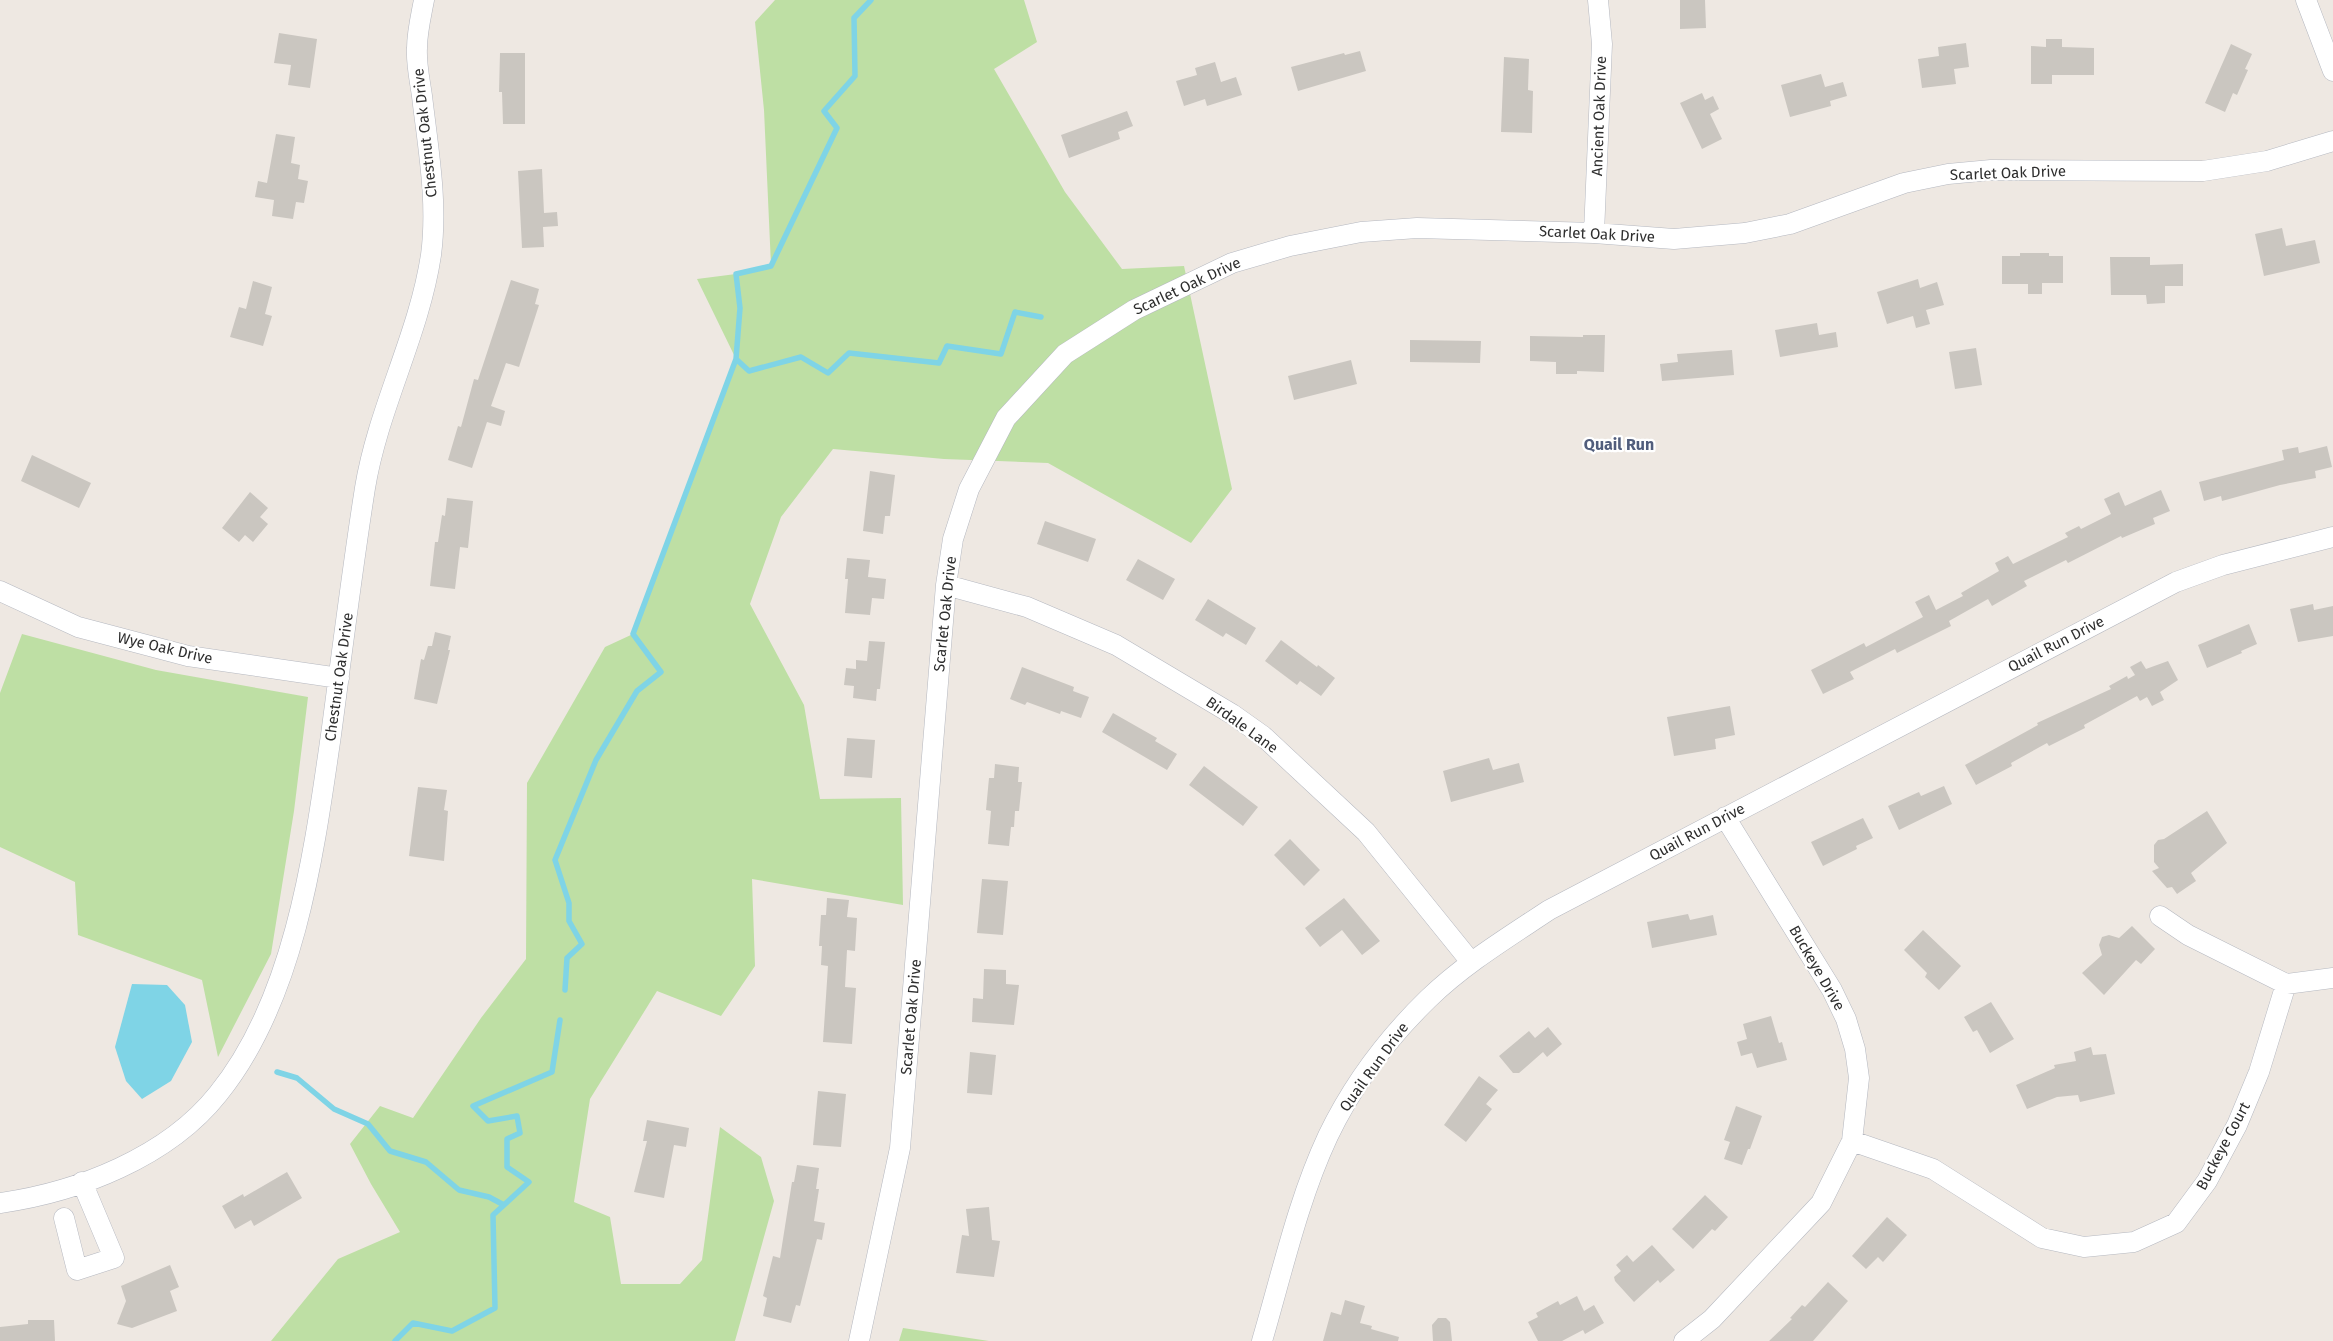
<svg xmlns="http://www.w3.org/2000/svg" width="2333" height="1341" font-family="'Fira Sans',sans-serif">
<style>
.green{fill:#bedfa4}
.water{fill:#7fd4e6}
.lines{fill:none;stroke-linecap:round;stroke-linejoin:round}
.stream{stroke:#7fd4e6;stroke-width:5.5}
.building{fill:#cac6c0}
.minor-casing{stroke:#b5b8c0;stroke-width:21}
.minor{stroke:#fff;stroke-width:20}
.labels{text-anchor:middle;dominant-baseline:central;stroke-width:4.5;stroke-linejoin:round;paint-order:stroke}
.street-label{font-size:15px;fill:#2e2e2e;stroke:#fff}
.neighbourhood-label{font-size:16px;font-weight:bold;fill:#515d7c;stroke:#fff}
</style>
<rect width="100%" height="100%" fill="#eee8e2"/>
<!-- green -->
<path class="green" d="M775 0H1024L1037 42 994 69 1065 192 1122 269 1184 266 1232 489 1191 543 1048 463 944 459 833 449 781 517 750 604 804 705 820 799 901 798 903 905 752 879 755 966 721 1016 657 991 590 1099 574 1202 610 1217 621 1284H680L702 1260 720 1127 761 1157 774 1201 735 1341H271L338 1259 400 1232 371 1184 350 1144 380 1106 413 1118 481 1018 526 959 527 783 605 647 633 634 736 359 697 279 736 274 771 265 764 110 755 22Z
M22 634 156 670 308 697 294 811 271 954 218 1057 202 980 78 935 75 882 0 847V693Z
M903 1328 989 1341H899Z"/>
<!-- water -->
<path class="water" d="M132 984 167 985 185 1005 192 1042 171 1081 142 1099 126 1081 115 1047Z"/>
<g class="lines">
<!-- stream -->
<path class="stream" d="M736 359 749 371 801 357 828 373 849 353 939 363 947 346 1001 354 1015 312 1041 317
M565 990 567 958 582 944 569 921V903L555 860 596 760 637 691 661 672 633 634 736 359 740 308 736 274 771 266 837 128 824 111 855 76 854 18 871 0
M277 1072 297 1078 334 1109 368 1124 390 1151 426 1162 459 1190 489 1197 504 1205
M395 1341 413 1323 452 1331 495 1308 493 1215 529 1182 507 1167V1139L520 1133 517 1116 488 1121 473 1106 552 1072 560 1020"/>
</g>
<!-- building -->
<path class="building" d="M1680 0H1705L1706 28 1680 29Z
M279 33 317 39 310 88 288 85 291 65 274 63Z
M2046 39H2062V47L2094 48V75H2052V84H2031V46L2046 47Z
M1966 43 1969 67 1954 69 1956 84 1922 88 1918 59 1939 56 1938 47Z
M2231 44 2252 54 2245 69 2248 70 2237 95 2233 93 2225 112 2205 103Z
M1360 51 1366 71 1298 91 1291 67 1344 53 1345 55Z
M500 53H525V124H503L502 92H499Z
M1504 57 1529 59 1528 90 1533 91 1532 133 1501 132Z
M1215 62 1221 82 1236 77 1242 95 1207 106 1205 99 1184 106 1176 81 1197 75 1195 68Z
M1821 74 1825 87 1843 82 1847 96 1830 101 1831 106 1790 117 1781 85Z
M1702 93 1705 100 1713 96 1719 109 1710 114 1722 139 1702 149 1680 103Z
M1127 111 1133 126 1118 132 1120 139 1069 158 1061 135Z
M276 134 295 137 291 163 300 165 298 179 308 181 304 203 296 202 293 219 272 216 274 200 255 197 258 181 267 183Z
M542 169 544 213 557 212 558 226 543 227 544 247 522 248 518 171Z
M2282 228 2286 246 2315 240 2320 263 2264 276 2255 234Z
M2020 253H2049V256H2063V283H2042V294H2028V284H2002V256H2020Z
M2110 257H2150V265L2183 264V286H2165V303L2147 304 2146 295H2111Z
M1918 279 1920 288 1937 282 1944 305 1926 310 1930 324 1916 328 1913 316 1887 324 1877 292Z
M511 280 539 289 535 304 539 305 519 367 506 363 491 406 505 411 501 426 487 422 472 468 448 460 458 426 461 427 474 379 478 380Z
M253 281 272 287 265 314 272 316 263 346 230 337 239 307 246 309Z
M1817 323 1819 335 1836 332 1838 347 1780 357 1775 330Z
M1583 335H1605L1604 372 1577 371V374H1556V362L1530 361V336L1583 337Z
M1410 340 1481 341 1480 363 1410 362Z
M1976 348 1982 385 1955 389 1949 352Z
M1732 350 1734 375 1662 381 1660 364 1678 362 1677 354Z
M1351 360 1357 384 1294 400 1288 376Z
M2327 446 2332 467 2315 471 2316 478 2280 485 2222 501 2221 496 2204 501 2199 482 2284 460 2282 450 2298 447 2299 453Z
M32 455 91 483 79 508 21 481Z
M870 471 895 475 890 516H885L883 534 863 531Z
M2161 490 2170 511 2153 518 2155 524 2122 538 2121 536 2068 563 2066 560 2024 581 2027 586 1992 606 1988 599 1949 621 1951 626 1897 653 1895 649 1850 672 1854 679 1823 694 1811 670 1864 643 1866 647 1923 617 1915 602 1929 595 1936 610 1963 596 1961 593 1999 571 1995 563 2008 556 2013 564 2068 537 2065 533 2079 526 2081 529 2111 514 2104 499 2119 492 2125 506Z
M250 492 268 508 260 517 268 524 253 542 245 535 239 542 222 528Z
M447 498 473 501 468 548 460 547 455 589 430 586 435 542H438L442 515 445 516Z
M1045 521 1096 539 1088 562 1037 544Z
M847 558 870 560 868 577 886 579 884 599 872 598 870 615 845 613 848 579H845Z
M1138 559 1175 579 1163 600 1126 580Z
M1208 599 1256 628 1246 645 1226 633 1223 637 1195 620Z
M2313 604 2314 610 2333 606V636L2298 642 2290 609Z
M2249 624 2257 644 2241 651 2242 653 2207 668 2198 645Z
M435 632 451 636 448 650H450L437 704 414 699 421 659 424 660 428 646H432Z
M1281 640 1317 667 1318 665 1335 678 1321 696 1300 681 1297 685 1265 661Z
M869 641 885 642 880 689H877L876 701 853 698 854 686 844 685 846 668 856 669V660L867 661Z
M2141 661 2146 669 2168 661 2178 680 2160 692 2164 700 2152 706 2147 697 2140 701 2137 696 2084 725 2085 728 2049 746 2047 743 2011 763 2012 766 1976 785 1965 765 2038 725 2037 723 2111 689 2109 686 2127 676 2128 679 2135 675 2130 667Z
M1022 667 1074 687 1073 691 1089 697 1081 718 1061 711 1060 714 1027 702 1025 705 1010 699Z
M1730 706 1735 735 1715 739 1716 749 1674 756 1667 717Z
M1113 713 1157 738 1155 741 1177 754 1167 770 1102 732Z
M847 738 875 740 872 778 844 776Z
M1489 758 1493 770 1519 763 1524 782 1451 802 1443 771Z
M995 764 1019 767 1018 782H1022L1019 811H1015L1014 827H1011L1009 846 988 844 991 811 986 810 989 778H994Z
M1204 766 1258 807 1243 826 1189 785Z
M1944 786 1952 804 1899 830 1888 806 1919 792 1921 796Z
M418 787 447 790 444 810 448 811 444 861 409 856Z
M2207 811 2227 843 2191 873 2196 881 2177 894 2172 887 2167 888 2152 871 2159 868 2154 862V845L2158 840 2164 839Z
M1863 818 1873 838 1856 846 1857 849 1823 866 1811 842Z
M1290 839 1320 870 1304 886 1274 855Z
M982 879 1008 881 1003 935 977 933Z
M827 898 849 900 847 917 857 918 855 951 847 950 845 987 856 988 852 1044 823 1042 828 966 821 965 822 946H819L821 915H826Z
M1344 898 1380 941 1362 955 1342 930 1320 947 1305 928Z
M1688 914 1690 920 1713 915 1717 935 1652 948 1647 922Z
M2132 926 2155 949 2141 964 2136 960 2104 995 2082 973 2102 955 2099 945 2102 937 2109 935 2119 938Z
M1923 930 1961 966 1939 990 1925 977 1927 973 1904 950Z
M984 969 1006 970V984L1019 985 1014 1025 972 1022 973 998 983 999Z
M1991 1002 2014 1039 1990 1053 1977 1030 1973 1032 1964 1017Z
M1771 1016 1779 1043 1782 1042 1787 1060 1757 1068 1752 1053 1741 1056 1737 1042 1747 1039 1743 1024Z
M1548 1027 1562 1044 1547 1057 1543 1052 1519 1073H1513L1499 1056 1529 1031 1535 1038Z
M2091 1047 2093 1055 2106 1054 2115 1094 2080 1102 2078 1095 2057 1097 2027 1109 2016 1085 2055 1068 2054 1065 2076 1061 2074 1052Z
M970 1052 996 1055 992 1095 967 1093Z
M1479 1076 1498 1090 1486 1104 1492 1109 1466 1142 1444 1125Z
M818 1091 846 1094 841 1147 813 1145Z
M1736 1106 1762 1116 1750 1149H1748L1742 1165 1724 1159 1730 1142 1724 1140Z
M647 1120 689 1128 686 1147 674 1145 664 1198 634 1192 647 1141H643Z
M797 1165 819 1168 816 1189H819L814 1221 825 1223 822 1240 817 1239 800 1306 796 1305 791 1323 763 1316 767 1298 763 1296 773 1256 780 1258 792 1182H794Z
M287 1172 302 1198 254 1226 251 1220 235 1229 222 1206 243 1194 244 1197Z
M1705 1195 1728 1217 1715 1231 1712 1229 1693 1249 1672 1229Z
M989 1207 992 1240 1000 1241 994 1277 956 1273 962 1235 969 1236 966 1209Z
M1887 1217 1907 1235 1883 1262 1878 1257 1866 1269 1852 1256Z
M1652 1245 1675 1270 1660 1283 1658 1280 1634 1302 1615 1281 1614 1277 1621 1271 1616 1265 1627 1255 1633 1262Z
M170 1265 179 1287 170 1291 177 1311 132 1328 117 1324 126 1301 121 1286Z
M1828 1282 1848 1301 1813 1341H1769L1792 1319 1790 1318 1802 1305 1805 1307Z
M1577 1296 1584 1311 1594 1305 1604 1323 1585 1334 1583 1330 1562 1341H1538L1528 1322 1538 1317 1536 1313 1558 1301 1560 1305Z
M1345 1300 1365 1306 1360 1323 1372 1326 1371 1329 1399 1337 1398 1341H1323L1331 1312 1341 1315Z
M1438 1318H1446L1450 1322 1452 1341H1433L1432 1325Z
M28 1320H54L55 1341H0V1327L28 1324Z"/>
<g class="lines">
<!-- minor casing -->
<g class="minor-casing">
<path id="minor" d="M2306 0 2333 71
M1594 233 1602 44 1598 0
M946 585 1027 607 1116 645 1232 714 1263 736 1366 832 1471 962
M0 591 78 627 188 656 339 678
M2160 916 2188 935 2286 984 2333 978
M1852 1141 1933 1169 2042 1238 2084 1247 2134 1242 2176 1223 2207 1181 2237 1125 2259 1072 2286 984
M0 1203C78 1192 168 1157 218 1094 295 999 314 853 331 735 342 653 352 570 365 488 378 408 419 335 431 255 438 202 428 148 422 96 420 81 416 64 417 48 417 32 421 16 424 0
M64 1218 77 1270 114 1258 82 1182
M859 1341 900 1148 946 585 953 539 969 489 1006 418 1065 354 1134 310 1232 263 1290 246 1361 232 1417 228 1594 233 1674 239 1745 233 1790 224 1904 183 1948 174 1991 170 2203 171 2267 161 2333 141
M1262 1341C1282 1273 1298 1200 1328 1136 1352 1086 1388 1038 1428 999 1464 964 1507 938 1549 910L2176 582 2223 565 2333 537
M1684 1341 1712 1319 1821 1203 1852 1141 1859 1078 1855 1049 1846 1019 1832 990 1725 817"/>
</g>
<!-- minor -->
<use href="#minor" class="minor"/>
</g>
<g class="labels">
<!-- street labels -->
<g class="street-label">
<text transform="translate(1599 116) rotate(-88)">Ancient Oak Drive</text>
<text transform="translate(425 133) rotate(-96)">Chestnut Oak Drive</text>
<text transform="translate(2008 173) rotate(-2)">Scarlet Oak Drive</text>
<text transform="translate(1597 234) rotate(3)">Scarlet Oak Drive</text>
<text transform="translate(1187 286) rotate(-25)">Scarlet Oak Drive</text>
<text transform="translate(945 614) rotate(-84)">Scarlet Oak Drive</text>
<text transform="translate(2056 644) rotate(-27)">Quail Run Drive</text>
<text transform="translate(165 648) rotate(13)">Wye Oak Drive</text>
<text transform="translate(339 677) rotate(-82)">Chestnut Oak Drive</text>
<text transform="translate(1242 725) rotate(36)">Birdale Lane</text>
<text transform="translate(1697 832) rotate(-28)">Quail Run Drive</text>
<text transform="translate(1817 968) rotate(60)">Buckeye Drive</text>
<text transform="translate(911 1017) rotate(-85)">Scarlet Oak Drive</text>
<text transform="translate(1374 1067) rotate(-54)">Quail Run Drive</text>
<text transform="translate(2223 1146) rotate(-62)">Buckeye Court</text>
</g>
<!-- neighbourhood labels -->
<g class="neighbourhood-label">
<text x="1619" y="444">Quail Run</text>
</g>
</g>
</svg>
